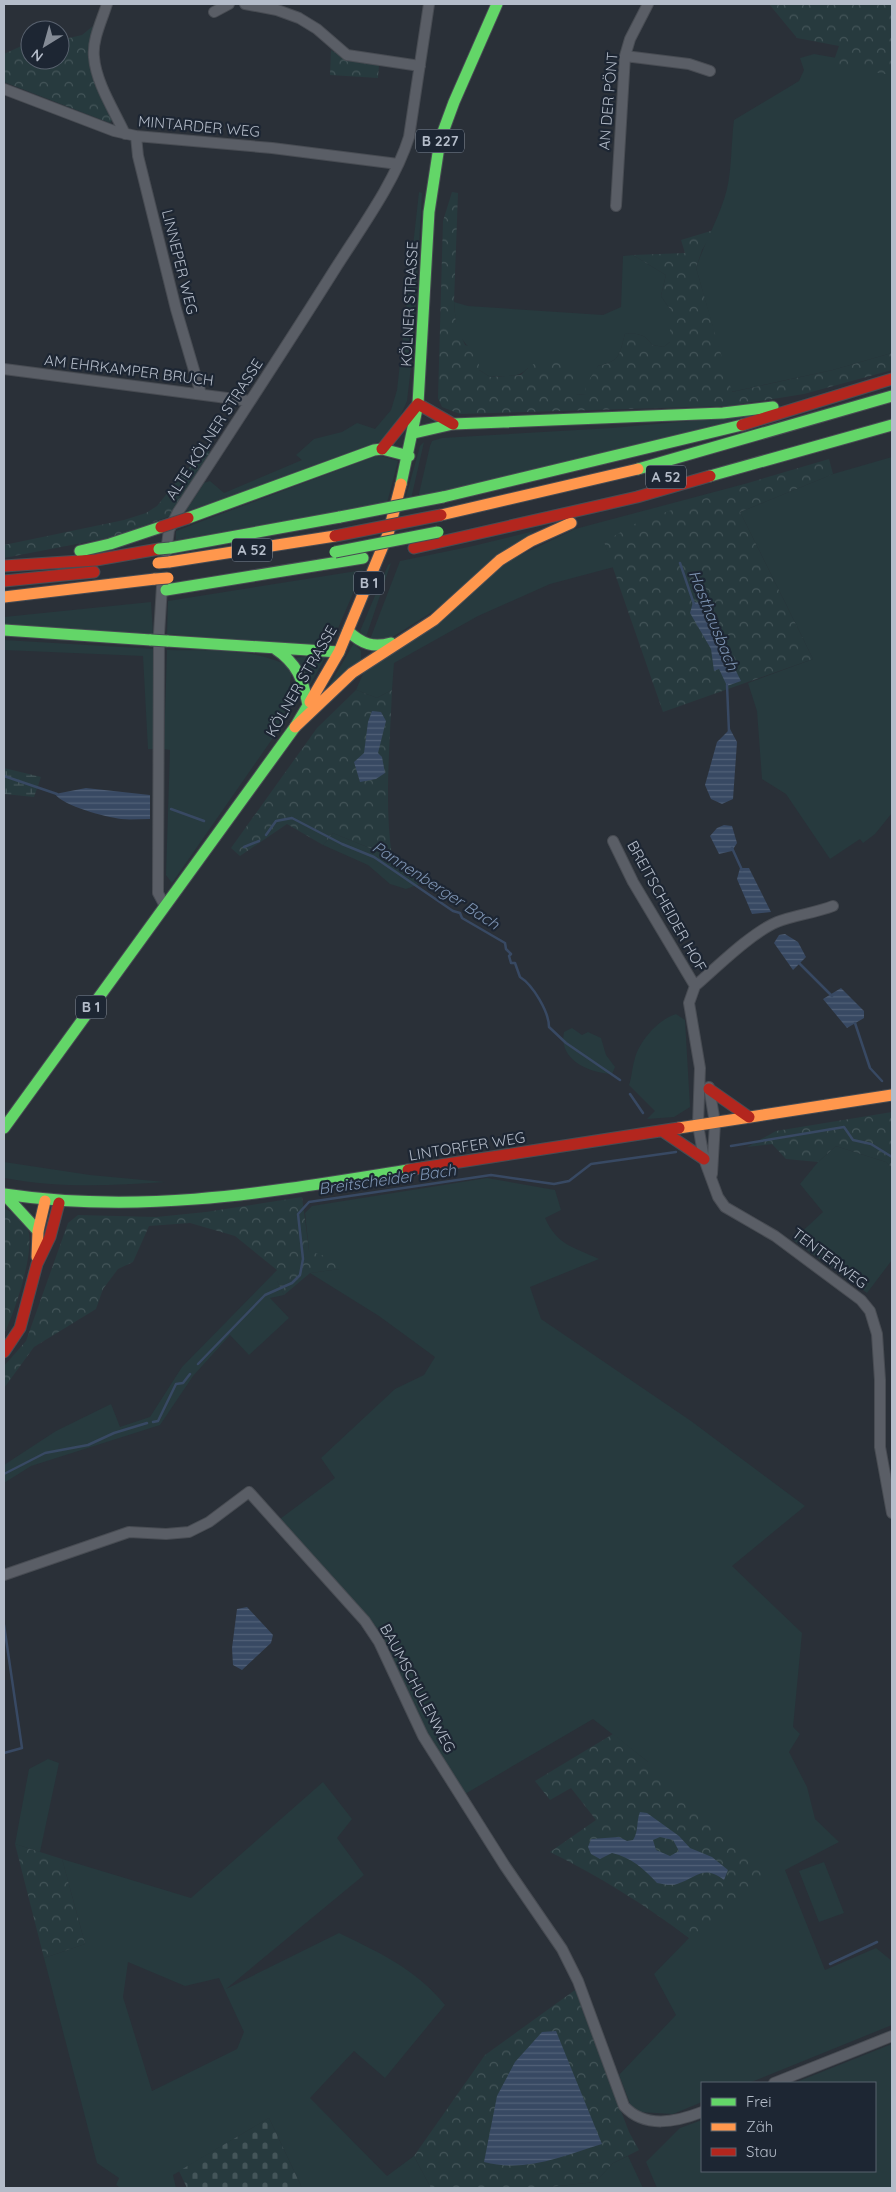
<svg xmlns="http://www.w3.org/2000/svg" width="896" height="2192" font-family="Quicksand,sans-serif">
<style>
.green{fill:#273a3e;fill-rule:evenodd}
.forest{fill:url(#forest-crowns)}
.wetland{fill:url(#wetland-marsh)}
.cemetery{fill:url(#cemetery-stones)}
.water{fill:url(#water-rules);fill-rule:evenodd}
.lines{fill:none;stroke-linecap:round;stroke-linejoin:round}
.stream{stroke:#384963;stroke-width:2.5}
.street-casing{stroke:#484c53;stroke-width:12}
.fast-casing{stroke:#484c53;stroke-width:13}
.slow-casing{stroke:#484c53;stroke-width:13}
.jam-casing{stroke:#484c53;stroke-width:13}
.street{stroke:#5a5e66;stroke-width:10}
.fast{stroke:#63d668;stroke-width:11}
.slow{stroke:#ff974d;stroke-width:11}
.jam{stroke:#b3261e;stroke-width:11}
.fast-bridge-casing{stroke:#474c53;stroke-width:13;stroke-linecap:butt}
.slow-bridge-casing{stroke:#474c53;stroke-width:13;stroke-linecap:butt}
.jam-bridge-casing{stroke:#474c53;stroke-width:13;stroke-linecap:butt}
.fast-bridge{stroke:#63d668;stroke-width:11}
.slow-bridge{stroke:#ff974d;stroke-width:11}
.jam-bridge{stroke:#b3261e;stroke-width:11}
.labels{text-anchor:middle;dominant-baseline:central;stroke-width:4.5;stroke-linejoin:round;paint-order:stroke}
.shield{fill:#1d2633;stroke:#878f9c;stroke-width:1}
.shield-label{font-size:14px;font-weight:bold;fill:#b4bcc9}
.street-label{font-size:15px;fill:#b4bcc9;stroke:#1d2633}
.water-label{font-size:16px;font-style:italic;fill:#7c92b1;stroke:#1d2633}
</style>
<defs>
<pattern id="forest-crowns" width="20" height="18" patternUnits="userSpaceOnUse" patternTransform="scale(1.25)"><rect width="20" height="18" fill="#273a3e"/><path d="M2 6a3 3 0 1 1 6 0M12 15a3 3 0 1 1 6 0" fill="none" stroke="#445559"/></pattern>
<pattern id="wetland-marsh" width="20" height="14" patternUnits="userSpaceOnUse" patternTransform="scale(1.25)"><rect width="20" height="14" fill="#273a3e"/><path d="M1 5h8M5 5V1M11 12h8M15 12V8" fill="none" stroke="#445559"/></pattern>
<pattern id="cemetery-stones" width="16" height="16" patternUnits="userSpaceOnUse" patternTransform="scale(1.25)"><rect width="16" height="16" fill="#273a3e"/><path d="M2 7V4a2 2 0 0 1 4 0v3zM10 15v-3a2 2 0 0 1 4 0v3z" fill="#445559"/></pattern>
<pattern id="water-rules" width="6" height="5" patternUnits="userSpaceOnUse" patternTransform="scale(1.25)"><rect width="6" height="5" fill="#384963"/><path d="M0 2.5h6" fill="none" stroke="#526178"/></pattern>
</defs>
<rect width="100%" height="100%" fill="#2a3038"/>
<!-- green -->
<path class="green" d="M814 54 860 62 892 55V353L833 370 731 392 696 268C705 241 720 217 727 189 732 167 731 143 734 120L799 81 804 70 800 58Z
M419 192 422 193 413 350 407 401 396 426 379 442 185 512 204 483 210 481 224 493 302 460 296 455 314 439 342 432 357 423 375 429 391 410 397 390Z
M633 255 666 275 661 296 670 309V342L664 347 652 345C645 334 638 333 625 334 619 355 621 361 598 366L586 394 576 395V365L528 368C517 380 505 374 490 377L479 370C479 350 460 345 456 326 455 318 455 310 454 302L468 306 603 315 621 307 623 256Z
M755 415 418 498 430 446 432 441 442 438 612 428Z
M424 442 411 499 405 500 420 446Z
M378 455 398 461 387 503 176 540V531Z
M892 457V813L875 834 863 843 860 839 830 859 786 794 762 779 757 711 748 683 813 659 740 512 833 474Z
M748 483 604 542 614 567 550 584 478 616 394 663 392 690 377 698 356 690 365 669 508 561 575 529Z
M534 531 446 603 388 640 369 642 400 561 473 546Z
M391 563 365 640 360 631 388 565Z
M363 570 330 647 167 634 168 601Z
M151 602 153 634 4 626V617Z
M4 640 155 649 154 749H148L143 656 4 650Z
M354 643 361 651V662L326 691Z
M167 650C210 651 253 647 293 668L290 682 291 699 275 735 172 883 166 875 170 750 164 749Z
M327 654 308 689 296 658Z
M333 833 392 857 428 881 406 889 390 884 368 865 323 845Z
M676 1014 685 1020 690 1107 674 1117 647 1119 655 1111 629 1085C632 1077 632 1067 635 1058 640 1040 659 1019 676 1014Z
M572 1028 582 1035 588 1032 601 1038 606 1055 615 1067 612 1074C588 1073 558 1059 564 1032Z
M836 1146 886 1162 892 1168V1260L867 1293 793 1240 823 1212 800 1184 818 1162Z
M4 1162 90 1175 165 1182C109 1186 59 1188 4 1178Z
M487 1178 555 1190 561 1210 545 1218C557 1245 573 1247 599 1259L530 1287 541 1319 691 1421 805 1506 732 1566 802 1633 793 1727 800 1734 789 1752 807 1787 815 1819 839 1842 785 1870 825 1970 876 1948 892 1961V2025L749 2083H702V2102L673 2114 639 2112 631 2106 619 2075 676 2015 654 1974 689 1938 655 1912 648 1762 593 1719 465 1794 425 1731 379 1630 280 1519 335 1478 321 1458 395 1389 424 1375 435 1357 379 1316 310 1273 339 1269 309 1251 305 1213 312 1206Z
M277 1270V1281L284 1295 270 1298 289 1318 249 1355 230 1335 193 1376 160 1425 31 1466 4 1483V1465L56 1431 111 1404 120 1427 150 1417 182 1367Z
M48 1759 59 1763 40 1852 15 1844 29 1769Z
M323 1782 352 1819 337 1838 364 1875 226 1989 339 1933C380 1953 416 1969 445 2005L385 2078 354 2051 310 2098 387 2176 414 2156 431 2188H302L269 2118 173 2175 176 2188H121L116 2185 119 2178 97 2163 44 1958 85 1944 62 1859 191 1898ZM128 1962 185 1986 219 1978 244 2032 237 2049 152 2091 123 1997Z
M824 1862 844 1913 819 1922 799 1871Z
M892 2044V2188H657L646 2162 680 2128 702 2120V2171H875V2083H794Z
M628 2156 643 2188H540L595 2182 613 2163Z"/>
<!-- forest -->
<path class="forest" d="M769 4H892V75L832 66 839 46 797 38Z
M98 22 92 45 114 118 110 123 4 82V54L30 42V60H60V40L82 35Z
M331 50C346 61 361 63 379 65L378 78 330 75Z
M452 192 458 193 454 302 456 325 465 345 480 350 483 359 479 363V370L490 377 521 375C537 357 555 353 576 365V395L586 394 585 386 598 366C621 361 619 355 625 334 638 333 645 334 652 345L664 347 670 342V309L661 296 666 275 633 255 685 253 681 240 714 230 702 250 696 268 732 392 833 370 892 353V370L804 394 728 406 460 414 442 407 438 398 443 221Z
M209 450 210 455 170 516 113 537 4 558V545L124 520 146 513 157 506 185 471Z
M829 459 833 474 740 512 813 659 663 712 604 542 638 522 748 483Z
M356 690 377 698 392 690C390 745 384 803 392 857L333 833 323 845 287 824 240 856 231 848 317 728Z
M892 1112V1168L886 1162 836 1146 818 1162 786 1159 772 1144 747 1147 776 1131Z
M302 1197 309 1251 340 1261 339 1269 310 1273 284 1295 277 1281V1270L235 1236 190 1223 149 1226 133 1262 118 1269 103 1289 96 1309 34 1347 4 1388V1366L26 1341 68 1223 78 1215 156 1217 206 1212Z
M4 1208C13 1213 22 1218 27 1227 37 1248 14 1314 4 1334Z
M613 1734 648 1762 771 1878 689 1938C645 1905 599 1876 550 1852L596 1820 571 1788 550 1800 535 1781Z
M15 1844 62 1859 85 1944 44 1958Z
M575 1990 629 2132 639 2150 613 2163 595 2182 540 2188H431L414 2156 485 2055Z"/>
<!-- wetland -->
<path class="wetland" d="M4 768 41 777 34 797 4 794Z"/>
<!-- cemetery -->
<path class="cemetery" d="M269 2118 302 2188H187L179 2171Z"/>
<!-- water -->
<path class="water" d="M693 602 702 603 741 681 727 686 719 669 714 671 711 649 690 613Z
M372 711 381 712 386 721 378 753 382 757 385 773 376 779 360 782 354 762 364 753 368 722Z
M730 729 737 742 733 799 722 804 711 799 705 785 717 742Z
M86 788 150 795V819C140 819 130 820 121 819 106 817 63 806 55 794Z
M724 825 732 826 737 843 732 851 719 854 710 836 717 828Z
M740 868H749L771 912 752 914 737 879Z
M785 934 798 942 806 957 793 970 774 943 779 935Z
M841 988 864 1011V1018L847 1028 823 999Z
M247 1607 273 1635 271 1643 242 1670 233 1665 232 1648 237 1609Z
M640 1812 647 1813 679 1836 690 1848 712 1857 728 1870 724 1880C703 1864 697 1878 677 1884 671 1886 663 1884 657 1883 643 1868 632 1858 612 1853L600 1859 591 1854 588 1847 591 1839 619 1837 627 1841 633 1840C639 1831 636 1821 640 1812ZM660 1837 673 1840 679 1851 670 1856 656 1850 653 1840Z
M556 2031 602 2144C563 2156 525 2173 484 2162L497 2096 515 2062 542 2032Z"/>
<g class="lines">
<!-- stream -->
<path class="stream" d="M680 563 694 604
M727 685 729 732
M4 776 57 794
M171 809 204 821
M266 835 276 821 292 818 342 844 374 857 453 911 460 913 462 918 505 943 506 949 511 954 509 956 511 963H515L520 977C533 985 549 1012 549 1027L566 1043 620 1080
M244 847 259 841
M732 848 742 870
M799 963 832 996
M855 1023 870 1068 882 1081
M630 1094 643 1113
M731 1146 844 1127 853 1140 871 1144 892 1157
M198 1364 265 1295 292 1283 300 1275 303 1259 298 1214 309 1202 491 1175 554 1184 569 1181 591 1164 676 1152
M153 1422 158 1421 176 1384 183 1383 190 1374
M4 1474 45 1453 88 1445 114 1433 147 1423
M4 1625 22 1748 4 1753
M830 1964 877 1942"/>
<!-- street casing -->
<g class="street-casing">
<path id="street" d="M107 4C102 20 92 40 94 57 96 83 114 110 125 134
M245 4 277 10 299 18 317 29 347 55 420 66
M214 12 229 4
M625 56 689 64 710 71
M4 89 114 131 136 136 272 148 398 164
M136 136 138 156 176 309 201 394
M616 206 625 56 630 39 648 4
M4 369 250 401
M166 552 169 530 178 512C231 431 284 350 335 269 361 228 395 182 409 137L429 4
M162 586 159 634 158 893 165 906
M613 841 633 882 695 986 689 1003 700 1068 698 1125 704 1159 718 1197 725 1207 775 1236 861 1300 870 1311 877 1334 880 1380V1447L892 1513
M695 986C717 967 751 933 777 922 795 915 815 913 833 906
M709 1087 715 1123 712 1174
M4 1575 129 1532 166 1534 189 1532 209 1522 249 1492 365 1621 379 1642 423 1736 505 1866 562 1949 578 1981 624 2106C645 2129 676 2122 702 2112
M774 2083 892 2036"/>
</g>
<!-- fast casing -->
<g class="fast-casing">
<path id="fast" d="M414 433 453 424 723 413 773 407
M638 469 892 396
M710 476 892 425
M401 484 418 404 429 212 440 140 454 102 497 4
M443 497 742 425
M188 518 374 450 382 449 409 456
M170 548 340 517
M80 551 110 544 161 527
M166 590 363 558
M4 630 151 640
M348 631C362 644 373 648 391 643
M167 641 339 652
M274 648C297 663 303 679 308 705
M4 1128 295 727 310 702
M4 1194C144 1215 270 1192 408 1170
M4 1194 38 1231"/>
</g>
<!-- slow casing -->
<g class="slow-casing">
<path id="slow" d="M441 515 638 469
M169 562 335 536
M4 597 155 579
M310 702 339 652 388 534 401 484
M295 727 352 673 434 620 500 560 531 541 571 523
M679 1128 892 1095
M37 1257 38 1231 45 1201"/>
</g>
<!-- jam casing -->
<g class="jam-casing">
<path id="jam" d="M742 425 892 379
M382 449 418 404 453 424
M414 548 637 497 710 476
M4 566 96 560 159 549
M4 581 94 572
M709 1089 749 1117
M664 1132 704 1159
M408 1170 679 1128
M4 1352 20 1328 37 1264 50 1237 59 1203"/>
</g>
<!-- street -->
<use href="#street" class="street"/>
<!-- fast -->
<use href="#fast" class="fast"/>
<!-- slow -->
<use href="#slow" class="slow"/>
<!-- jam -->
<use href="#jam" class="jam"/>
<!-- fast-bridge casing -->
<g class="fast-bridge-casing">
<path id="fast-bridge" d="M340 517 443 497
M159 549 170 548
M335 552 438 532
M151 640 167 641"/>
</g>
<!-- slow-bridge casing -->
<g class="slow-bridge-casing">
<path id="slow-bridge" d="M158 563 169 562
M155 579 168 578"/>
</g>
<!-- jam-bridge casing -->
<g class="jam-bridge-casing">
<path id="jam-bridge" d="M161 527 188 518
M335 536 441 515"/>
</g>
<!-- fast-bridge -->
<use href="#fast-bridge" class="fast-bridge"/>
<!-- slow-bridge -->
<use href="#slow-bridge" class="slow-bridge"/>
<!-- jam-bridge -->
<use href="#jam-bridge" class="jam-bridge"/>
</g>
<g class="labels">
<!-- shield labels -->
<g class="shield">
<rect x="416" y="129.5" width="48" height="23" rx="4"/>
<rect x="646" y="465.5" width="40" height="23" rx="4"/>
<rect x="232" y="538.5" width="40" height="23" rx="4"/>
<rect x="354" y="571.5" width="30" height="23" rx="4"/>
<rect x="76" y="995.5" width="30" height="23" rx="4"/>
</g>
<g class="shield-label">
<text x="440" y="141">B 227</text>
<text x="666" y="477">A 52</text>
<text x="252" y="550">A 52</text>
<text x="369" y="583">B 1</text>
<text x="91" y="1007">B 1</text>
</g>
<!-- street labels -->
<g class="street-label">
<text transform="translate(608 101) rotate(-85)">AN DER PÖNT</text>
<text transform="translate(199 126) rotate(5)">MINTARDER WEG</text>
<text transform="translate(180 262) rotate(76)">LINNEPER WEG</text>
<text transform="translate(409 304) rotate(-87)">KÖLNER STRASSE</text>
<text transform="translate(129 370) rotate(7)">AM EHRKAMPER BRUCH</text>
<text transform="translate(214 429) rotate(-57)">ALTE KÖLNER STRASSE</text>
<text transform="translate(301 681) rotate(-60)">KÖLNER STRASSE</text>
<text transform="translate(667 906) rotate(61)">BREITSCHEIDER HOF</text>
<text transform="translate(467 1146) rotate(-9)">LINTORFER WEG</text>
<text transform="translate(830 1258) rotate(37)">TENTERWEG</text>
<text transform="translate(418 1688) rotate(62)">BAUMSCHULENWEG</text>
</g>
<!-- water labels -->
<g class="water-label">
<text transform="translate(714 620) rotate(68)">Hasthausbach</text>
<text transform="translate(436 885) rotate(33)">Pannenberger Bach</text>
<text transform="translate(387 1179) rotate(-8)">Breitscheider Bach</text>
</g>
</g>
<!-- border -->
<rect width="896" height="2192" fill="none" stroke="#b4bcc9" stroke-width="10"/>
<!-- legend -->
<rect x="701" y="2082" width="175" height="90" fill="#1d2633" stroke="#59626f"/>
<rect x="711" y="2098" width="25" height="8" fill="#63d668" stroke="#59626f"/>
<text x="746" y="2107" font-size="15" fill="#b4bcc9">Frei</text>
<rect x="711" y="2123" width="25" height="8" fill="#ff974d" stroke="#59626f"/>
<text x="746" y="2132" font-size="15" fill="#b4bcc9">Zäh</text>
<rect x="711" y="2148" width="25" height="8" fill="#b3261e" stroke="#59626f"/>
<text x="746" y="2157" font-size="15" fill="#b4bcc9">Stau</text>
<!-- north arrow -->
<g transform="translate(45 45) rotate(217)"><circle r="24" fill="#1d2633" stroke="#59626f"/>
<path d="M0-4L9 19L0 12L-9 19Z" fill="#848b96"/>
<text y="-8" font-size="14" font-weight="bold" text-anchor="middle" fill="#b4bcc9">N</text>
</g>
</svg>
